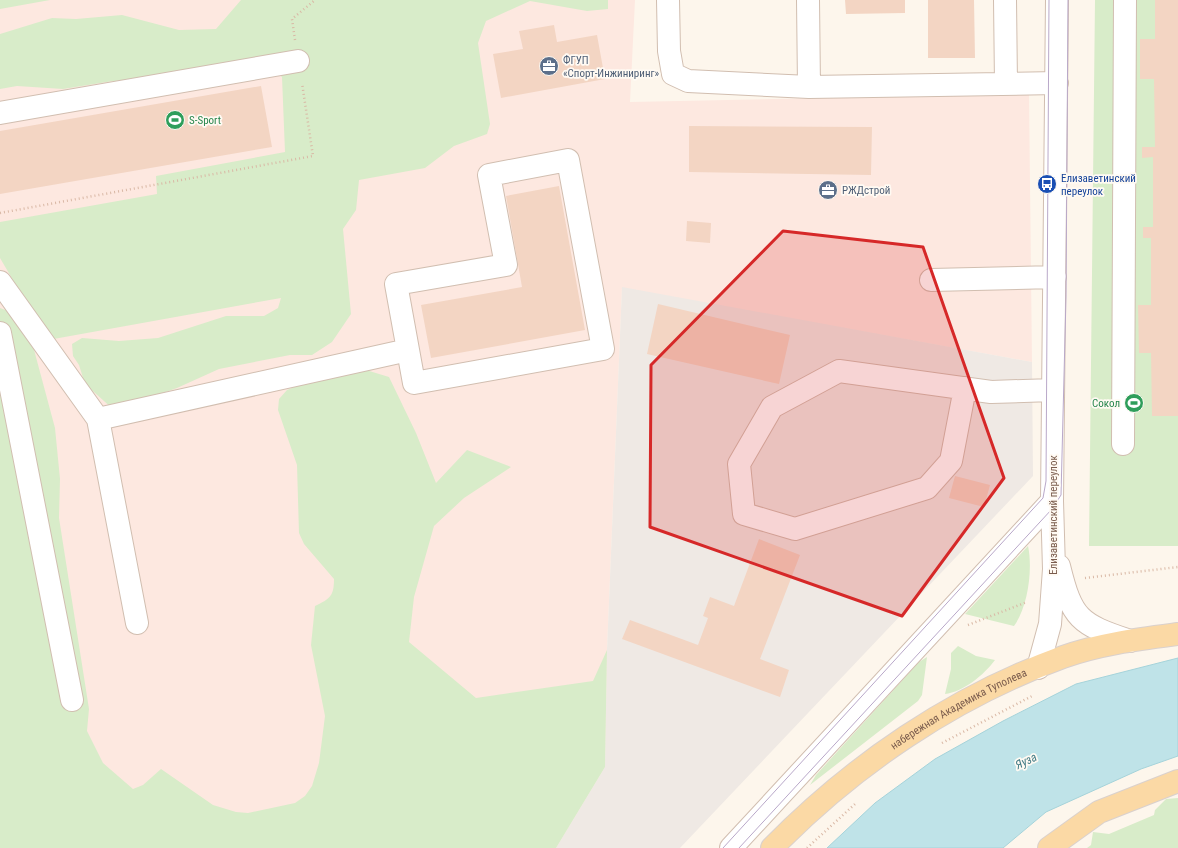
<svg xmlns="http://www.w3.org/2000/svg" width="1178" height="848" font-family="'Roboto Condensed',sans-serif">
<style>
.commercial{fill:#fde8e0}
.industrial{fill:#efe9e4}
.green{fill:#d8ecc9}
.water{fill:#bfe3e8;stroke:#a5d3da}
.building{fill:#f3d5c3}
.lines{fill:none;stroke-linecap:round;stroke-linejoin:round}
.minor-casing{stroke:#d1beb0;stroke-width:24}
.major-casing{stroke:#dad1cd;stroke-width:24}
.path{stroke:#d9b8a5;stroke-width:2.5;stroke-dasharray:1 3;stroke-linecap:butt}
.minor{stroke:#fff;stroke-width:22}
.major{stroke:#fbd9a5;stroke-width:22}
.tram{stroke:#b9a8c9;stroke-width:1}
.marked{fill:#d62828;fill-opacity:0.2;stroke:#d62828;stroke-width:3;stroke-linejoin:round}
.labels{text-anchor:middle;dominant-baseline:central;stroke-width:3.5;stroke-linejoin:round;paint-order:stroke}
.service-label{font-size:11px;fill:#4e5e75;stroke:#fffaf3;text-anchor:start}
.leisure-label{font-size:11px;fill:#27864d;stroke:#fffaf3;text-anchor:start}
.transit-label{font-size:11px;fill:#164399;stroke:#fffaf3;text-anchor:start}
.street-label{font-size:11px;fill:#7a5c4d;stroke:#fffaf3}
.water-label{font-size:12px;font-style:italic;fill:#437c86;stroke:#fffaf3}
</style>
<rect width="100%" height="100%" fill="#fdf6ec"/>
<!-- commercial -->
<path class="commercial" d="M0 0H635L630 102 1029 94 1032 362 622 288 607 650 605 767 556 848H0Z"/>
<!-- industrial -->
<path class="industrial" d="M622 287 1032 362 1033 476 680 848H556L605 767 607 650Z"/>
<!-- green -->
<path class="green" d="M0 0H50L0 9Z
M241 0H608V9L587 11 530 1 486 21 478 43 490 124 487 134 454 146 425 168 359 180 356 210 343 229 351 314 332 342 312 355H290L219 369 177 388 114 410 85 384 79 365 73 356 72 344 82 338 119 341 158 338 226 316H264L278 308 281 298 48 340 0 258V222L157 194 156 176 285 152 282 77 258 58 143 80 113 81 63 89 17 86 0 89V34L52 18 76 19 122 15 179 30 216 29Z
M1095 0H1178V546H1089Z
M0 308 11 312 33 346 55 428 60 479 59 518 89 709 87 731 103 763 133 789 143 785 161 769 213 805 236 812 248 813 295 803 305 796 312 786 319 763 325 716 311 645 315 606C330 599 334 596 334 579L304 544 299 533 297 465 278 410 279 399 287 390 320 376 366 370 389 377 416 433 436 483 467 450 511 467 464 498 434 526 414 597 409 642 476 698 593 681 607 650 605 767 556 848H0Z
M1028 546C1033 569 1028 607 1014 626L965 614Z
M958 646 976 656 995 660C984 675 963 692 945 694L951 669V653Z
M927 657 922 695 918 701 810 785 816 775 919 662Z
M1178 798V848H1087L1091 845 1093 832 1109 834 1154 815 1155 810 1166 799Z"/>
<!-- water -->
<path class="water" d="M1178 658V756L1141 769 1046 812 1003 848H827L875 803 935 759 1003 721 1076 684Z"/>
<!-- building -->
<path class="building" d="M845 0H905V13L846 14Z
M928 0H974L975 58H928Z
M1155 0H1178V416H1152L1151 353H1139L1138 305H1151V238H1143V227H1153V157L1142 158V147H1155L1154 79H1140V39H1155Z
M554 25 557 42 597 35 605 79 501 98 493 54 523 49 519 31Z
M261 86 272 147 0 194V131Z
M689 126 872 127 871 175 689 172Z
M559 186 585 330 431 358 421 305 522 287 506 196Z
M687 221 711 223 710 243 686 241Z
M658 304 790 335 779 384 647 354Z
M955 476 990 485 984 507 949 498Z
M759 539 800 555 760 659 789 670 780 697 622 639 630 620 698 645 708 618 703 616 710 597 734 606Z"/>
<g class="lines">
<!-- minor casing -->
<g class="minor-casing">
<path id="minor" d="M668 0 669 51 673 74 688 81 809 87
M808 0 809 87 1057 83
M1005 0 1006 84
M0 113 298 61
M568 160 603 349 414 383 396 284 506 265 489 175Z
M931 280 1055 277
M0 282 98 419 408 350
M0 333 72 700
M965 388 951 461 927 488 795 529 744 514 739 464 772 407 839 371 991 392 1053 390
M98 419 137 623
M1123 444 1125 0
M1059 566C1072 619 1079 624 1130 641
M1038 668 1050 624 1054 569 1052 501 1057 0
M731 848 1052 501"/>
</g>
<!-- major casing -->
<g class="major-casing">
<g id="major">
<path id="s1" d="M772 848C853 765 953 697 1063 657 1099 644 1140 639 1178 634"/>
<path d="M1049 848 1099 812 1178 781"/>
</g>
</g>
<!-- path -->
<path class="path" d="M295 40 292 19 315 0
M0 213 313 156 302 83
M1085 578 1178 567
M968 625 1027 602
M942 743 1034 695
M807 848 855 804"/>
<!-- minor -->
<use href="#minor" class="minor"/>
<!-- major -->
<use href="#major" class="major"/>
<!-- tram -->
<path class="tram" d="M723 848 1043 498 1046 481 1049 0
M739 848 1052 509 1061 495 1066 297 1068 0"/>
</g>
<!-- marked area -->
<path class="marked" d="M783 231 923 247 1004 478 902 616 650 527 651 365Z"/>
<!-- icons -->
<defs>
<g id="office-disc" transform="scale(1)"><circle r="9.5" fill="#5c6f8a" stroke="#fffaf3"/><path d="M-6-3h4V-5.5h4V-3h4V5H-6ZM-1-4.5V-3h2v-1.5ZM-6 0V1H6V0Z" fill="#fff"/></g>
<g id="stadium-disc" transform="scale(1)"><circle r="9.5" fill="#2e9e5b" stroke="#fffaf3"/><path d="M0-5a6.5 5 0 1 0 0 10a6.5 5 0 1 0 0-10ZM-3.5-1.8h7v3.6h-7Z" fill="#fff"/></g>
<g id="bus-disc" transform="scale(1)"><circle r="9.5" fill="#1a4fb4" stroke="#fffaf3"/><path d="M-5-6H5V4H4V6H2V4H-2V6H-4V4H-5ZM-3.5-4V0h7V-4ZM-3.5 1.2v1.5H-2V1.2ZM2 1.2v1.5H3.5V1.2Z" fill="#fff"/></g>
</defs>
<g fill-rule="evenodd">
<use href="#office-disc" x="549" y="66"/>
<use href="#stadium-disc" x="175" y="120"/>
<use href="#bus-disc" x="1047" y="184"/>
<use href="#office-disc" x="828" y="190"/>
<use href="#stadium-disc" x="1134" y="403"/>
</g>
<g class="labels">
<!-- service labels -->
<g class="service-label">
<text x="563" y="60">ФГУП<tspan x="563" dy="13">«Спорт-Инжиниринг»</tspan></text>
<text x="842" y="190">РЖДстрой</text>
</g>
<!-- leisure labels -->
<g class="leisure-label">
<text x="189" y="120">S-Sport</text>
<text x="1120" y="403" text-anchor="end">Сокол</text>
</g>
<!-- transit labels -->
<g class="transit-label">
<text x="1061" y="178">Елизаветинский<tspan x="1061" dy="13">переулок</tspan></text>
</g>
<!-- street labels -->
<g class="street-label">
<text transform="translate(1053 515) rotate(-90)">Елизаветинский переулок</text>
<text stroke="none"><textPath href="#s1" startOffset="234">набережная Академика Туполева</textPath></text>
</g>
<!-- water labels -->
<g class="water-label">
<text transform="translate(1026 761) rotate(-26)">Яуза</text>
</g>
</g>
</svg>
